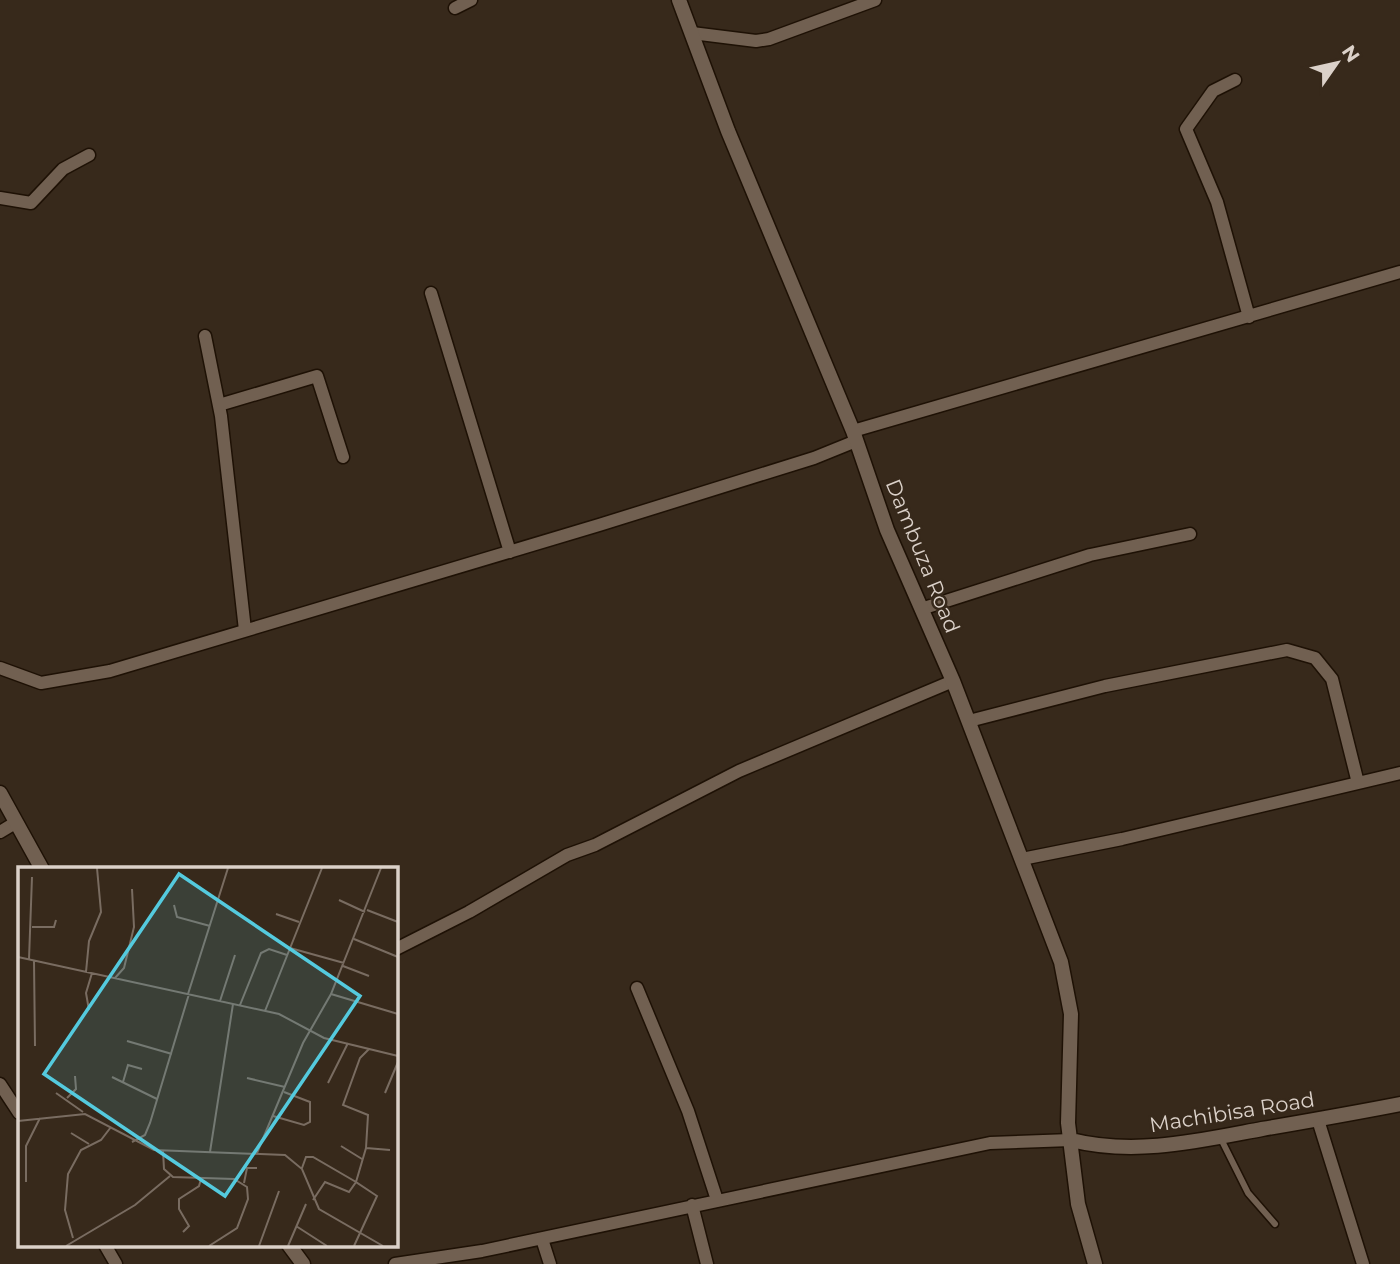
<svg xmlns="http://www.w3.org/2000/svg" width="1400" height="1264" font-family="Montserrat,sans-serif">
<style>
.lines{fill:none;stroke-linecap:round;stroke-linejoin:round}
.service-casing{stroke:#1e1105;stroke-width:9}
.minor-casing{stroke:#1e1105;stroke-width:15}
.tertiary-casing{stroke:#1e1105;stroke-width:17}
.service{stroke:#716051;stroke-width:6}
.minor{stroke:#716051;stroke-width:12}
.tertiary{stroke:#716051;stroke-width:14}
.labels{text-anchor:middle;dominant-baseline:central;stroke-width:5;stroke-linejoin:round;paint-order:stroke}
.street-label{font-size:21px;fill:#dbd1c9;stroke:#37291b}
.inset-road{fill:none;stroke:#796c61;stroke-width:2}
.view{fill:#54cade;fill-opacity:0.15;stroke:#54cade;stroke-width:3.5}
.inset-edge{fill:none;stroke:#dbd1c9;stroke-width:3.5}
</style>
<rect width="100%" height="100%" fill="#37291b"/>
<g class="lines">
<!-- service casing -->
<g class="service-casing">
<path id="service" d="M1221 1139 1248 1193 1275 1224"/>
</g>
<!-- minor casing -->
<g class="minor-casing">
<path id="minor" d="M455 8 471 0
M692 33 756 41 769 39 875 0
M1235 80 1213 91 1186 129 1217 202 1249 317
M0 198 31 203 63 169 89 155
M431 293 510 552
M205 336 221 416 245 630
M219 405 317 376 343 457
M853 431 1400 272
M921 609 1090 555 1190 534
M0 668 41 683 110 671 599 525 814 458 856 441
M969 721 1105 686 1287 650 1315 658 1332 679 1358 783
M0 832 15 823
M1022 859 1122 839 1400 773
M396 949 469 912 567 855 595 845 739 771 953 681
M637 988 688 1111 717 1200
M0 1084 19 1113
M1318 1120 1363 1264
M692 1205 707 1264
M542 1239 550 1264
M105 1245 116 1264
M395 1264 482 1251 990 1143 1071 1140"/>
</g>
<!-- tertiary casing -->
<g class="tertiary-casing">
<path id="tertiary" d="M679 0 728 131 853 431 887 530 953 681 1061 962 1071 1014 1068 1123 1078 1204 1095 1264
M0 793 42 869
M1071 1140C1135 1156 1198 1141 1262 1129 1308 1121 1354 1113 1400 1104
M289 1245 303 1264"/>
</g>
<!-- service -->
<use href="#service" class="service"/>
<!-- minor -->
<use href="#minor" class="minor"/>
<!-- tertiary -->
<use href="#tertiary" class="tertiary"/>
</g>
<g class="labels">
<!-- street labels -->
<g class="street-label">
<text transform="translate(923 556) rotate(68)">Dambuza Road</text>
<text transform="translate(1232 1112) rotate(-9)">Machibisa Road</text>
</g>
</g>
<!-- overview -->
<g transform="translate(18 867)">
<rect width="380" height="380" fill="#37291b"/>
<path class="inset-road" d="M321 33 347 45M156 38 159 50 192 59M349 43 380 55M258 47 281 55M14 60H36L38 53M336 72 380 90M272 81 326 96M0 90 261 147 306 171 380 189M11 92 14 10M16 94 17 179M325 99 351 109M68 105 71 74 83 45 79 1M97 111 106 101 116 60 114 22M170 127 210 1M313 127 380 147M202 134 217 88M222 138 243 86 251 82 269 88M71 143 68 126 74 106M247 144 304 1M109 174 154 187M94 210 139 232M229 211 267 220M105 215 110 198 124 202M310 216 330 176M38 226 65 245M367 226 380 195M49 231 58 222 57 209M255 249 286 258 292 255V235L266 225M0 254 67 247 136 283 267 288 284 302 301 342 365 379M53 266 71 277M114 275 127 268 132 256 171 127M323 279 344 292M348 281 372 283M145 284 146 302 155 310 216 312 229 320 230 332 219 361 191 379M192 285 215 137M239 286 285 176 313 127 363 1M284 301 288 290H295L338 315 331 325 307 315 295 333M8 315V279L22 251M226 316 229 301H239M278 359 309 379M165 365 171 359 161 342V332L181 319 183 312M55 371 47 343 50 307 63 283 83 273 93 260M48 379 117 338 152 309M241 379 261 324M270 379 288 337M336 379 359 329 338 315 348 281 350 248 325 238 342 191 351 182"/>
<path class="view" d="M161 7 342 129 207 329 26 207Z"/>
<rect width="380" height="380" class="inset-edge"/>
</g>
<!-- north arrow -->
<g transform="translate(1337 63) rotate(56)" stroke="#37291b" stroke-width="5" paint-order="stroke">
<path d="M0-5L12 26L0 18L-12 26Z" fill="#dbd1c9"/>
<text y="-10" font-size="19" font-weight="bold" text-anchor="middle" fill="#dbd1c9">N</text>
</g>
</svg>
